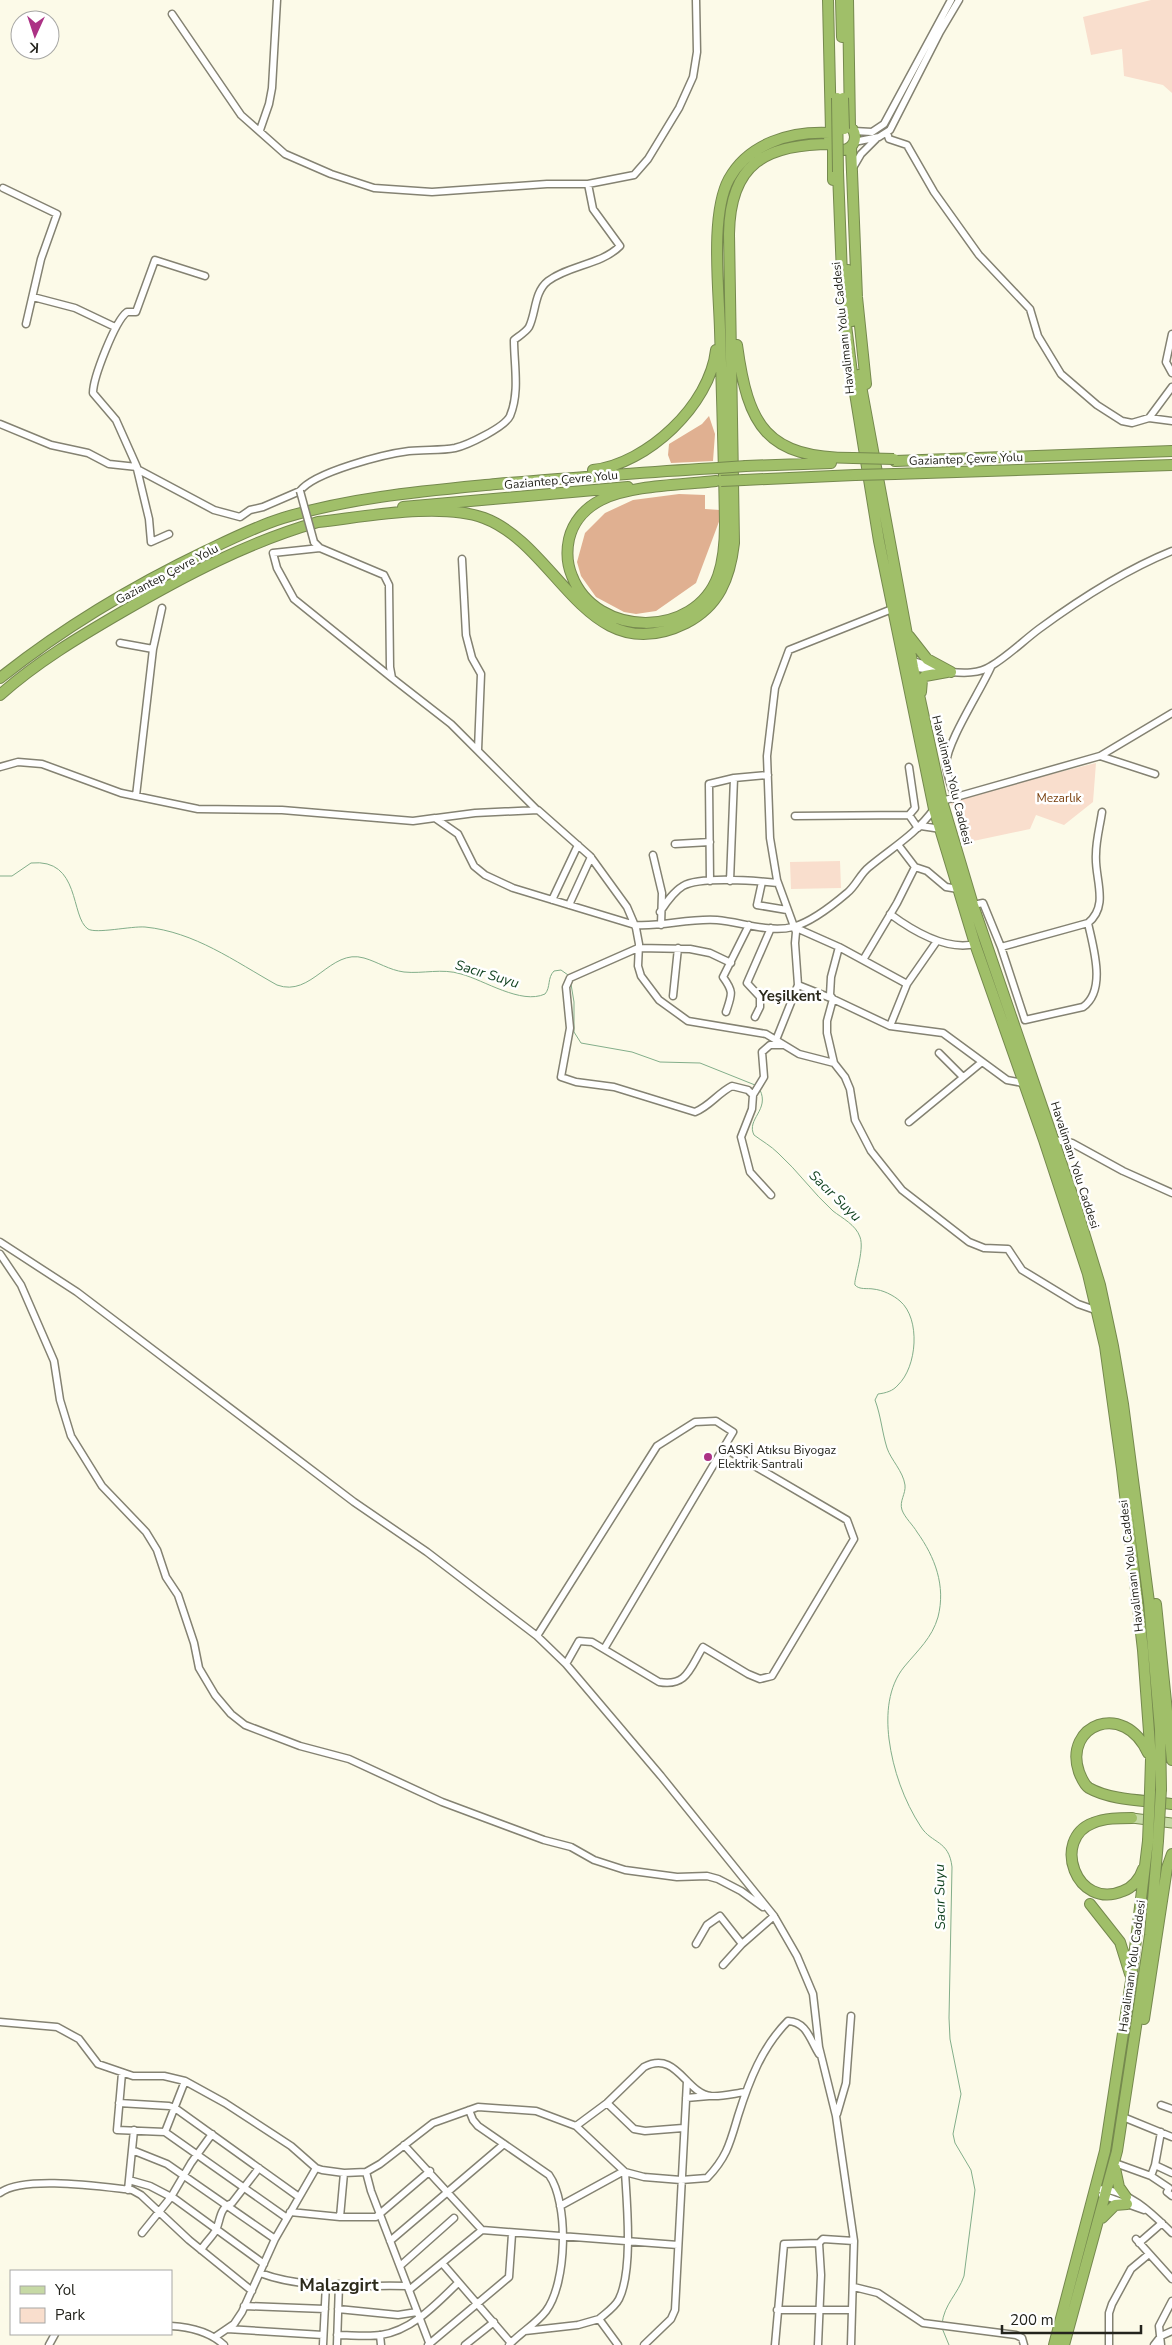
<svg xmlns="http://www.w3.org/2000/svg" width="1172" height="2345" font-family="'Nunito Sans',sans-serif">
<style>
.green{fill:#f9decd}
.forest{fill:#e0b091}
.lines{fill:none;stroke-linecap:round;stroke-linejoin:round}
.stream{stroke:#83ae8a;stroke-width:1}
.minor-casing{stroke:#848272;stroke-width:9}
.major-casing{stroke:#75894e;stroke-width:11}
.highway-casing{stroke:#75894e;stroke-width:12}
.minor{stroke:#fff;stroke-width:6}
.major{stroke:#c6d9a5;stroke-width:9}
.highway{stroke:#a0bf69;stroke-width:10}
.minor-bridge-casing{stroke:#848272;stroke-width:9;stroke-linecap:butt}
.highway-bridge-casing{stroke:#75894e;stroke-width:12;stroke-linecap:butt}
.minor-bridge{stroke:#fff;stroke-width:6}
.highway-bridge{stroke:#a0bf69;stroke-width:10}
.poi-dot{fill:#ac3285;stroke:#fff;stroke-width:2}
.labels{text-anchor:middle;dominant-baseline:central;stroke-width:5;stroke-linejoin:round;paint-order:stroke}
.street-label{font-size:12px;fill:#24241d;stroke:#fff}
.park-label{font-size:12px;fill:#783e0c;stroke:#fff}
.poi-label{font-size:12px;fill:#24241d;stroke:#fff;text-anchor:start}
.water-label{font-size:14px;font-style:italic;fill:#0d3f1c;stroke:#fff}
.quarter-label{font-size:15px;font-weight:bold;fill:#2c2a1c;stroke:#fff}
.district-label{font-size:18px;font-weight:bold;fill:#2c2a1c;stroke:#fff}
</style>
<rect width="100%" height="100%" fill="#fcfae8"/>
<!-- green -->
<path class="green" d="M1151 0H1172V93L1163 85 1124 76 1122 49 1091 55 1083 17Z
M1096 763 1093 802 1064 825 1036 815 1030 829 964 843 951 803 995 788Z
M840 861 841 888 791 889 790 862Z"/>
<!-- forest -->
<path class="forest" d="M709 416 715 434 713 461 671 463 668 455 669 444 702 424Z
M679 494 705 495V509L720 510V519L696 583 656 611 636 614 624 612 596 597 581 576 577 562 585 533 605 513 633 500Z"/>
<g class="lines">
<!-- stream -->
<path class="stream" d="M0 876H12L31 863C81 858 70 917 88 929 96 934 131 926 145 927 195 932 234 961 277 985 312 998 330 948 364 958 378 962 389 970 404 972 423 974 442 968 461 974 484 980 521 1005 545 994 551 987 547 978 554 971L561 970 568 975
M571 984 574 1002V1032L581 1043 632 1052 660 1062 700 1063 755 1085
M760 1090C770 1110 746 1119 754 1135 762 1141 771 1146 778 1153 798 1171 813 1193 833 1211 842 1218 856 1225 860 1237 865 1250 853 1282 855 1285 859 1290 868 1288 873 1289 883 1290 893 1295 900 1301 921 1319 917 1367 898 1385 893 1391 886 1393 878 1394L875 1400C881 1416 882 1432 887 1448 891 1460 903 1471 905 1485 906 1494 899 1501 902 1510 905 1518 913 1525 917 1532 935 1557 946 1586 938 1617 932 1638 918 1650 904 1667 888 1687 886 1714 889 1739 893 1770 904 1801 921 1827 932 1844 949 1840 952 1867L949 2018 950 2039 961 2094 953 2134 955 2143 971 2170 975 2190 964 2276C958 2294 944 2304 942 2324
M942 2328 949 2345"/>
<!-- minor casing -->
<g class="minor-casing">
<path id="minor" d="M172 14 241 115 285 154 331 174 374 188 432 192 547 184H588L634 175 648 159 679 108 693 77 697 52 696 0
M260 130 269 104 272 88 277 0
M854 131 872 132 884 124 951 0
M887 133 889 139 907 145 934 192 979 255 1030 309 1038 336 1061 374 1097 405 1122 421 1132 423 1149 418 1172 421
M854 142 879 137 890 130 940 32 959 0
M854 166 861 154 876 139
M3 188 57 214 41 259 26 324
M33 297 75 308 115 327
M1172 334 1166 362 1172 373
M1149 418 1172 387
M0 424 51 445 88 453 109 464 137 467 116 420 93 393C93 378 115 321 127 312H136L155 260 205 276
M137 469 214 510 240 517 250 510 263 507 300 491C314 472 385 454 409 451 425 449 440 451 455 448 468 445 505 427 510 416 520 392 514 365 514 340 519 336 526 332 529 327 536 313 534 292 548 281 569 265 601 265 620 246L593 209 588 184
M137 469 149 519 151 542 169 534
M314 542 320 548 384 575 389 585 390 667 392 678 451 724 537 810
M320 548 273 553 277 568 294 599 392 678
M462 559 466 635 472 658 481 674 478 750
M120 643 153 649
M909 660 933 667
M910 667 940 671
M950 672C963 673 979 674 991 666 1008 656 1023 641 1039 629 1080 599 1125 570 1172 551
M1100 756 1155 774
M0 767 18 762 42 764 121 793 198 809 282 810 413 821 435 818 458 834 474 866 485 875 513 888 635 925C662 927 689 918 717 920 741 922 769 933 793 927 811 922 833 905 847 893 856 886 860 874 869 867 893 847 915 835 934 809
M909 767 915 808 909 815
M136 796 153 649 162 608
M955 799C952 788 947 776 946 765 946 743 981 690 991 667
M942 801 1100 756 1172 713
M795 816 909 815 918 828
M437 818 475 813 538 810 590 856 627 907 636 928 639 944 638 966 641 976 659 1000 688 1021 766 1034 799 1054 834 1063
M921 826 941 829
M675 844 710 842
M899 846 915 867 927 871 946 887 958 889
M653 855 662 893 661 925
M710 881 709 784 734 778 768 775
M730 881 734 778
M762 882 757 905 787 910
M552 900 578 845
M569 905 591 857
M973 905 983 903 1001 947 1025 1020 1083 1007C1107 990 1093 947 1088 923
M660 912C666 903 673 892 683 886 700 876 758 881 778 883
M890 914C913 931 946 951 975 944
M794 927 839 947 907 984
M839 947 831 977 830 995 833 999 890 1026 943 1033 1007 1080 1023 1083
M1001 947 1088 923C1110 905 1094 878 1096 854 1096 840 1100 826 1102 812
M863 960 897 903 915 867
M731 963 710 953 690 949 638 948 570 978 566 987 570 1028 561 1077 576 1082 614 1087 695 1112C710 1106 718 1093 732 1086L748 1090 753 1095 752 1109 741 1137 750 1172 771 1195
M798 985 833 999 827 1021V1033L834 1063 845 1077 850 1089 855 1120 871 1151 902 1190 969 1242 984 1248 1008 1249 1022 1270 1078 1304 1098 1311
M673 996 678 948
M726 1012C732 994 734 992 723 977L749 925
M755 1017 760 1007V997L747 983 771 928
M890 1026 907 984 937 941
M776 1040 798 985 795 943 796 932 777 880 770 838 767 756 775 688 789 650 892 609
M939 1053 963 1077
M753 1095 764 1077 762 1052 770 1045H784
M909 1122 982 1062
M1054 1140 1072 1143 1123 1171 1172 1193
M0 1242 77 1292 354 1502 427 1552 537 1636 566 1664 661 1776 774 1916 797 1956 813 1994 819 2047 836 2116 854 2241 851 2345
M0 1254 21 1285 54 1361 60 1400 71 1436 102 1486 146 1532 157 1550 166 1577 178 1595 194 1643 199 1668 215 1695 231 1714 245 1725 300 1746 349 1759 442 1802 544 1840 571 1847 594 1860 625 1870 677 1877 707 1876 718 1879 741 1891 763 1907
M537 1636 657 1446 695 1422 716 1421 733 1432 604 1649
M566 1664 579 1641 592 1642 659 1682C687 1687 690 1668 703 1647L748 1674 760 1679 772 1676 854 1539 847 1520 724 1448
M696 1944 707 1925 720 1916 742 1944
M723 1965 742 1944 774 1916
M0 2022 57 2027 79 2039 98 2064 133 2076H164L185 2081 225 2103 291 2146 316 2168 322 2170 344 2173 366 2172 380 2164 433 2123 478 2107 536 2111 576 2126 625 2172 644 2177 681 2180 707 2178C727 2157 730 2143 738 2116 749 2081 762 2047 788 2021 807 2022 810 2040 819 2054
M122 2073 117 2130 165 2132 287 2218
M686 2098 709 2096
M119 2103 169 2106 175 2108 299 2197
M607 2103 634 2129 645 2131 683 2128
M1161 2105 1172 2109
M469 2110 473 2120 478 2126 549 2175C569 2203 567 2283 546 2311 536 2324 520 2333 509 2345
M837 2114 846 2083 851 2016
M1123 2117 1172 2137
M576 2126 607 2103 644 2067C677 2050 685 2093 711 2096 722 2097 736 2093 746 2092
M165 2132 185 2081
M404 2145 482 2230 678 2245
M132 2150 134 2130
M1115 2163 1151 2176 1155 2165 1161 2132
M1155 2165 1172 2173
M366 2172 371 2191 430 2345
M1151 2176 1169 2188 1167 2192 1172 2196
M129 2180 150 2186 175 2199 264 2264
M1096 2189C1127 2188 1152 2213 1172 2233
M128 2190 132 2150 167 2164 275 2239
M0 2193C23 2175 103 2187 132 2190L141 2195 189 2240 252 2291
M1102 2195 1144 2210
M560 2206 624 2171
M290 2212 340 2217H376L430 2171
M340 2217 344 2173
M142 2233 171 2197 191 2163 212 2134
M1136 2239 1172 2279
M390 2241 504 2144
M1139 2243 1162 2223
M201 2250C205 2243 212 2237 216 2230 221 2219 219 2208 232 2203L259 2168
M442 2263 511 2343
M400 2266 454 2218
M260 2273C305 2290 360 2285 407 2286
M854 2287 878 2293 923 2323 1016 2335 1022 2338 1024 2345
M409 2290 482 2230
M244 2306 325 2309
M338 2309 398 2315 417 2312
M777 2310H852
M171 2326C190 2327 210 2332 224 2345
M227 2329 323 2335
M525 2331 578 2325 599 2319
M337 2335C351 2335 367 2337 381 2335 413 2330 436 2304 458 2283
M380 2335 381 2345
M215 2337 234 2324 242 2312 275 2239 316 2168
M49 2345 55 2334
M323 2345 326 2284
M337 2345 339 2284
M428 2345 509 2277 512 2234
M465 2345 494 2322
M618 2345 599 2319C606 2313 615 2307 619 2299 633 2271 627 2204 625 2172
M644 2345 671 2319 675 2310 687 2081
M775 2345 784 2244 819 2243 823 2239 854 2241
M818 2345 821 2275 819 2243
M1109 2345V2313L1112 2304 1131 2269 1149 2254
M1154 2345 1161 2336 1172 2331
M1161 2345 1159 2326 1172 2301"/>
</g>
<!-- major casing -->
<g class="major-casing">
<path id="major" d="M1132 1818 1172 1823"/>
</g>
<!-- highway casing -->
<g class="highway-casing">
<path id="highway" d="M828 0 831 132
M841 0 842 37
M848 0 850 127
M829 137a13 13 0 1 1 26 0a13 13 0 1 1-26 0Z
M851 147 857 297 866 384
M838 172 843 301 853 381 879 541 934 809 975 944 1044 1140 1088 1274 1105 1346 1122 1469 1143 1650 1151 1759 1150 1792
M833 180V146
M848 270 852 321
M737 345C748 426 766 458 853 458
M859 375 913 667 942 801 973 905 1074 1200 1100 1285 1113 1346 1123 1404 1149 1602 1160 1729 1161 1789
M895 461 1172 451
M746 466 831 463
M593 470C647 464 710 405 716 350
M895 474 1172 465
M744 480 855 475
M716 481C683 485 630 485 601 500 585 508 573 522 569 539 566 553 567 564 572 576 596 638 695 639 718 576 724 559 725 541 725 524 724 459 722 394 720 330 719 290 710 214 729 179 749 143 791 131 830 133
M403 507 628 487
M318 522C364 517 440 502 484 518 559 546 587 672 686 623 719 606 730 578 734 543L729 234C730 163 766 144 832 144
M909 636 927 659 951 672
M0 678C63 628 133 586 206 551 231 539 257 526 283 518 352 497 425 491 496 484 570 478 644 472 718 468
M921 692 922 680 925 676 947 672
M0 695C37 662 79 637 122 612 184 576 248 542 318 522
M1156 1604 1172 1760
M1148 1753C1124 1700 1063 1725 1079 1772 1081 1777 1084 1785 1089 1788 1112 1801 1146 1800 1172 1804
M1132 1818C1119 1818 1105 1818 1093 1823 1051 1839 1076 1911 1123 1891 1132 1888 1140 1879 1143 1869
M1090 1904 1120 1942 1130 1974
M1144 2019 1167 1868 1172 1854
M1115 2168 1119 2187 1126 2197
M1102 2218 1115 2205 1127 2204
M1054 2345 1105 2151 1131 1981 1148 1841
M1064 2345 1117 2151 1150 1935 1158 1841"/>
</g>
<!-- minor -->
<use href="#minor" class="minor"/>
<!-- major -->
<use href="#major" class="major"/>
<!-- highway -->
<use href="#highway" class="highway"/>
<!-- minor-bridge casing -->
<g class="minor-bridge-casing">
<path id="minor-bridge" d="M300 491 314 542"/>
</g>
<!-- highway-bridge casing -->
<g class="highway-bridge-casing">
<path id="highway-bridge" d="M837 98 838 172
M843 98 844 129
M853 458 894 459
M718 468 746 466
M855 475 895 474
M721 481 744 480
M1148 1841 1150 1792
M1158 1841 1161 1789"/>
</g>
<!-- minor-bridge -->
<use href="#minor-bridge" class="minor-bridge"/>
<!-- highway-bridge -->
<use href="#highway-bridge" class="highway-bridge"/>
</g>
<!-- markers -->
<circle class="poi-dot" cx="708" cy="1457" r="5"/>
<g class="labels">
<!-- street labels -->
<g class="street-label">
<text transform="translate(843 328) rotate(-96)">Havalimanı Yolu Caddesi</text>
<text transform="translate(966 459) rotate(-2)">Gaziantep Çevre Yolu</text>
<text transform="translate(561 480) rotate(-5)">Gaziantep Çevre Yolu</text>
<text transform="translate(167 574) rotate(-28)">Gaziantep Çevre Yolu</text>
<text transform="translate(952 780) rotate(76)">Havalimanı Yolu Caddesi</text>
<text transform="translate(1075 1165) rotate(72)">Havalimanı Yolu Caddesi</text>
<text transform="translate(1131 1566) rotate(-97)">Havalimanı Yolu Caddesi</text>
<text transform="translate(1132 1966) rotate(-82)">Havalimanı Yolu Caddesi</text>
</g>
<!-- park labels -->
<g class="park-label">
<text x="1059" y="798">Mezarlık</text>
</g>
<!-- poi labels -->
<g class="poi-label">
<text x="718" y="1450">GASKİ Atıksu Biyogaz<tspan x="718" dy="14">Elektrik Santrali</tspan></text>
</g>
<!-- water labels -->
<g class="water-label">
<text transform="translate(487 974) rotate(17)">Sacır Suyu</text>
<text transform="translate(835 1196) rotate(44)">Sacır Suyu</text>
<text transform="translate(940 1897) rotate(-91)">Sacır Suyu</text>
</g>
<!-- quarter labels -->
<g class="quarter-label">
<text x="790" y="996">Yeşilkent</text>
</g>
<!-- district labels -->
<g class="district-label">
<text x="339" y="2285">Malazgirt</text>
</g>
</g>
<!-- legend -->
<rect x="10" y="2270" width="162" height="65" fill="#ffffff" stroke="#a7a7a5"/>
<rect x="20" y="2286" width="25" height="8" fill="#c6d9a5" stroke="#a7a7a5"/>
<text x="55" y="2295" font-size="15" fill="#24241d">Yol</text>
<rect x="20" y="2308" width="25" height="15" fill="#f9decd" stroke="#a7a7a5"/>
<text x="55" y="2320" font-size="15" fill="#24241d">Park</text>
<!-- north arrow -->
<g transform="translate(35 35) rotate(183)"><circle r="24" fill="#ffffff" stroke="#a7a7a5"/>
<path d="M0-4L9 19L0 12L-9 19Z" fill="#ac3285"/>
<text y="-8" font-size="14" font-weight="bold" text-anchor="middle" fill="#24241d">K</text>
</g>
<!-- scale -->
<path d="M1002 2325v8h139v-8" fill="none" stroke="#24241d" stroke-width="2.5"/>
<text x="1010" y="2325" font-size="15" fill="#24241d" stroke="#ffffff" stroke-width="4" paint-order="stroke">200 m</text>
</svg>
